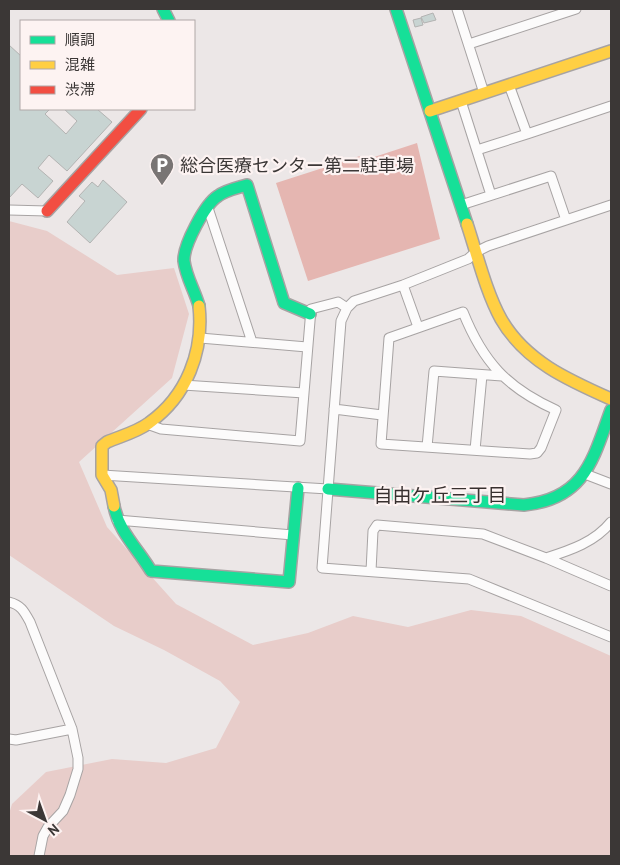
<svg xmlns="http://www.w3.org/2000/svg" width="620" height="865" font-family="'PT Sans','Noto Sans JP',sans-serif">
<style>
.green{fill:#e8cdca}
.water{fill:#e5b6b1}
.building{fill:#c8d4d2;stroke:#b3b3b2}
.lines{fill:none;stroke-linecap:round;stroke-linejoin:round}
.street-casing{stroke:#a7a3a3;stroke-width:11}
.fast-casing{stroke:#a7a3a3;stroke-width:14}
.slow-casing{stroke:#a7a3a3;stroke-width:14}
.jam-casing{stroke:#a7a3a3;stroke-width:14}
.street{stroke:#fcfbfb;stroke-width:9}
.fast{stroke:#16e098;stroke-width:11}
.slow{stroke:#ffcf43;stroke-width:11}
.jam{stroke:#f24e42;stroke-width:11}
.labels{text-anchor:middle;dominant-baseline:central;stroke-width:4.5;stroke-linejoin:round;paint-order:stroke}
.poi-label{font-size:18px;fill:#3b3736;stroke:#fdf3f2;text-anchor:start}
.neighbourhood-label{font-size:19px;fill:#38302f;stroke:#fdf3f2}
</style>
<rect width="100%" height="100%" fill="#ece7e7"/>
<!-- green -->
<path class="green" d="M9 221 47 231 117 275 174 268 189 314 172 378 79 462 107 527 176 604 253 645 308 633 353 616 408 627 471 610 521 616 611 656V856H9V814L12 804 46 772 112 759 166 763 216 748 240 702 220 681 164 650 114 626 9 555Z"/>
<!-- water -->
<path class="water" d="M417 143 440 239 308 281 276 183 360 156 365 160Z"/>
<!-- building -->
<path class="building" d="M433 13 436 20 424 23 421 17Z
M421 18 423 25 415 27 413 20Z
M9 45 21 56V109H50L45 114 66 134 77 121 64 109H97L112 122 67 171 49 155 38 168 53 181 38 198 22 184 9 198Z
M103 180 127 202 90 243 67 222 85 201 79 196 92 182 98 187Z"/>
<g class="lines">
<!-- street casing -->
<g class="street-casing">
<path id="street" d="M457 9 484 93
M469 44 576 9
M509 85 527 134 611 106
M461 101 491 195
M477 150 527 134
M461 205 551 176 566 220
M611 205 488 246 476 252 468 259 403 285 354 301 347 308 341 321 322 568 469 579 611 637
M208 208 252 342
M9 210 47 211
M403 285 418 327
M463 312C483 362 507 388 556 410L541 448 537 453 530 454 381 444 389 338Z
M200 338 307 347
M183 385 304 393
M334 409 382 415
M147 424 161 429 300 441 311 309 338 302 347 308
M427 447 434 371 502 376
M475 450 482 375
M585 474 611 484
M102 475 328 489
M117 520 293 535
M546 558C571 550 595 542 611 522
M371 571 373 531 377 525 483 534 546 558 611 586
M9 602C21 605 24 611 30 622L72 729 78 758V769L70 795 63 811 48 827 43 836 39 856
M9 739 16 740 72 729"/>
</g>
<!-- fast casing -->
<g class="fast-casing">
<path id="fast" d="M163 9 169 21
M396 9 467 224
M199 306C195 291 186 277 184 261 183 246 205 204 218 196 226 190 237 188 247 185L284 303 310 314
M328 489 524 505C585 499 593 459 611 410
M114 506C119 532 138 549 151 571L289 582 298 488"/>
</g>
<!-- slow casing -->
<g class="slow-casing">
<path id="slow" d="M430 111 611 51
M467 224C477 254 486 292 501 319 525 361 568 380 611 399
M114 506 111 490 102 475V446L107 442C121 436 137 432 149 423 187 396 204 351 199 306"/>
</g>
<!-- jam casing -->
<g class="jam-casing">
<path id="jam" d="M47 211 141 109"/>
</g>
<!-- street -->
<use href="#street" class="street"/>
<!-- fast -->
<use href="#fast" class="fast"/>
<!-- slow -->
<use href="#slow" class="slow"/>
<!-- jam -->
<use href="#jam" class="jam"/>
</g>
<!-- icons -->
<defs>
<g id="parking-pin" transform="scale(1.25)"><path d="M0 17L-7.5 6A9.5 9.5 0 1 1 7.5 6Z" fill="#797574" stroke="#fdf3f2"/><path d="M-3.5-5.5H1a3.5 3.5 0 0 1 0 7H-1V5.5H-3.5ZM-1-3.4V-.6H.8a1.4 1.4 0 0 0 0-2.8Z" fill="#fff"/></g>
</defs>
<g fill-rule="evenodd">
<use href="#parking-pin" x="162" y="165"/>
</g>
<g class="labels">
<!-- poi labels -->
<g class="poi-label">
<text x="180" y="165">総合医療センター第二駐車場</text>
</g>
<!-- neighbourhood labels -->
<g class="neighbourhood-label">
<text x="440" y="495">自由ケ丘三丁目</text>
</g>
</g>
<!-- border -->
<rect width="620" height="865" fill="none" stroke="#3b3736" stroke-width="20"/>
<!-- legend -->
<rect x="20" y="20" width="175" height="90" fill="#fdf3f2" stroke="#afa8a7"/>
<rect x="30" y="36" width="25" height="8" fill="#16e098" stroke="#afa8a7"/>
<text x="65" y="45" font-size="15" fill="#3b3736">順調</text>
<rect x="30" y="61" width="25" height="8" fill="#ffcf43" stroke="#afa8a7"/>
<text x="65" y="70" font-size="15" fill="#3b3736">混雑</text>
<rect x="30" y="86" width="25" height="8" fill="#f24e42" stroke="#afa8a7"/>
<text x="65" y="95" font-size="15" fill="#3b3736">渋滞</text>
<!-- north arrow -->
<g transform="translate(45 820) rotate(139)" stroke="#fdf3f2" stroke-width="4" paint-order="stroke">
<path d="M0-4L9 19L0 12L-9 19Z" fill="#3b3736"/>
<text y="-8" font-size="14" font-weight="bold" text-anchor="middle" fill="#3b3736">N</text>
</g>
</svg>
